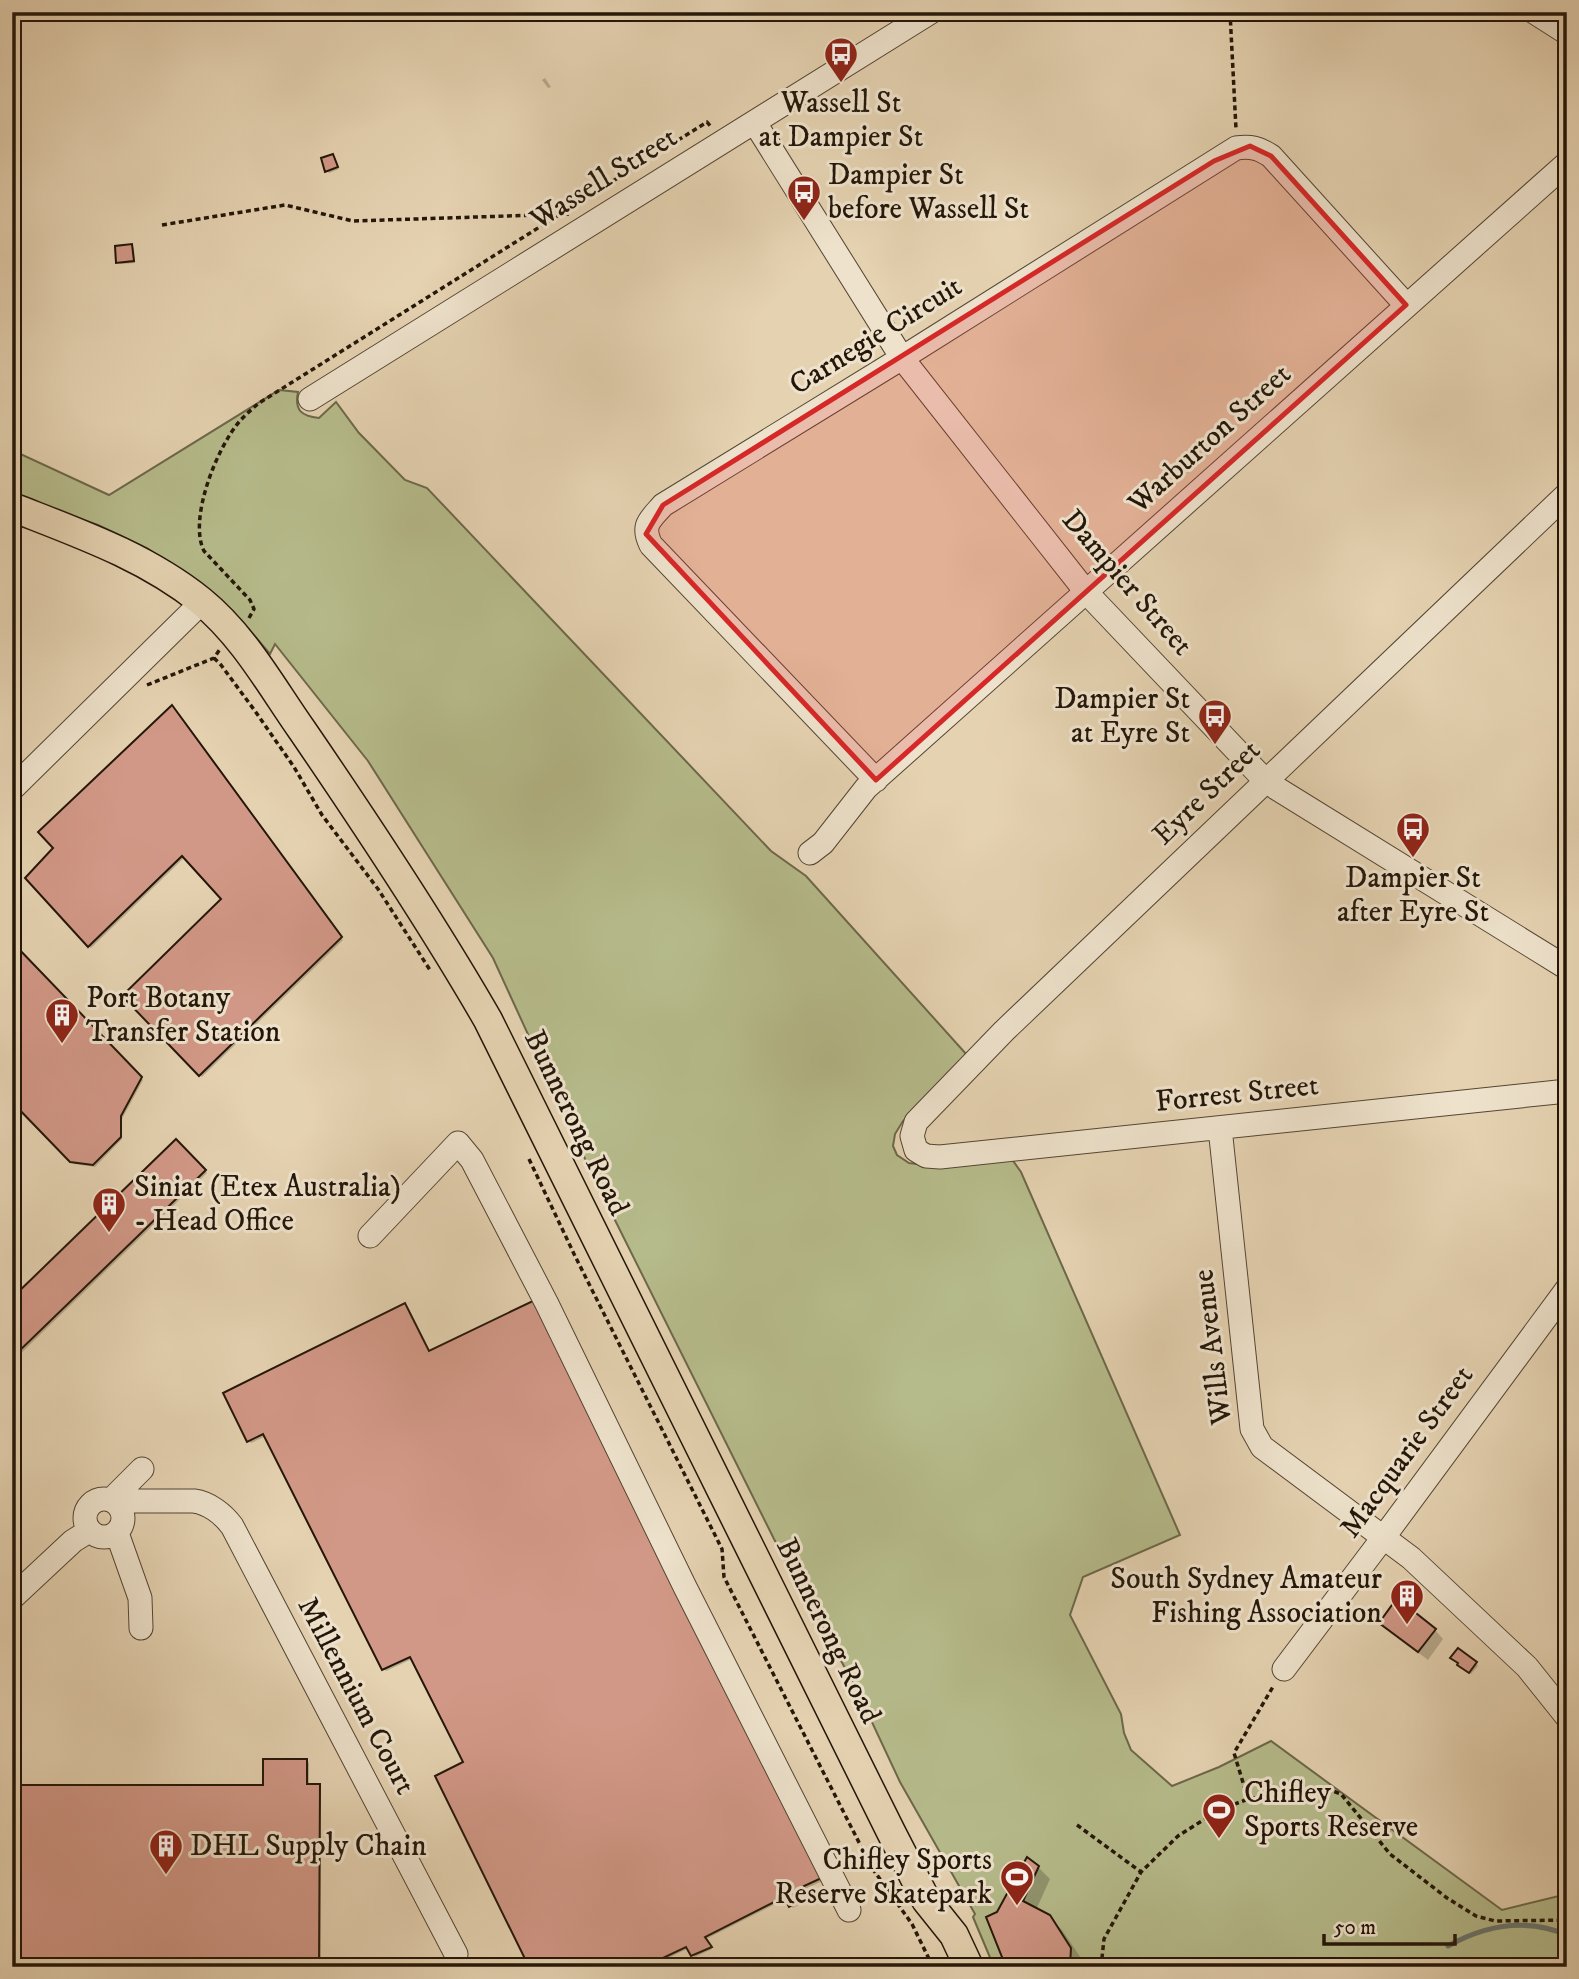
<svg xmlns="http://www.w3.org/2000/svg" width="1579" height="1979" font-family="'IM FELL DW Pica',serif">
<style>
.green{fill:#b6bb8b;stroke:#6c684a;stroke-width:2}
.shadow{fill:#0003}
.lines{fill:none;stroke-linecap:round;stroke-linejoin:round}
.stream{stroke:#69766f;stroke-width:5}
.building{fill:#d29887;stroke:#231609;stroke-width:2}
.minor-casing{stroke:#544533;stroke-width:25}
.major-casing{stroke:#231609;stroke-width:31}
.path{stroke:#231609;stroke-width:3.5;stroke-dasharray:5 3.5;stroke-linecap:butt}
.minor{stroke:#eee2cc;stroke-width:23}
.major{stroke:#e5d2b1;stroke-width:28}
.marked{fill:#d62828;fill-opacity:0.2;stroke:#d62828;stroke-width:5;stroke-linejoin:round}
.labels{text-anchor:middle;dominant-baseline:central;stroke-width:6;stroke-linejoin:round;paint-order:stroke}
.poi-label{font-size:30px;fill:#231609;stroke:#eee2cc;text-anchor:start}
.street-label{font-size:30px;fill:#231609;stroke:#eee2cc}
</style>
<rect width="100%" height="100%" fill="#e5d2b1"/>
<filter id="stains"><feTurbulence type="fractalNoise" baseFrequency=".00286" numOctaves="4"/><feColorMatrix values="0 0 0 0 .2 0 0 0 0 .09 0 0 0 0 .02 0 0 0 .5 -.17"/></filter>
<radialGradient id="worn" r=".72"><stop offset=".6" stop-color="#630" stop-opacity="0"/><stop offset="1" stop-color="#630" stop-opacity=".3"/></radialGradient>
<!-- green -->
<path class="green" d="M279 390 298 392C294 411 302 416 319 418L336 402 359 433 405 480 427 488 771 851 806 876 967 1055 903 1121 895 1134 893 1146 897 1155 909 1163 925 1165 1011 1158 1021 1172 1180 1535 1083 1577 1070 1615 1121 1714 1124 1733 1131 1750 1172 1786 1219 1767 1271 1741 1502 1910 1567 1894V1967H994L973 1917 975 1914 900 1782 856 1688 774 1539 592 1174 493 958 368 761 275 644 270 654 241 620 216 595 147 548 98 525 12 495V450L109 495Z"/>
<!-- shadow -->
<path class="shadow" d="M545 78 551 87 548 88 542 80Z
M333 156 339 169 329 173 327 171Z
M132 246 134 248 135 263 121 264 118 262Z
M174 709 343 940 202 1077 125 996 224 899 185 857 91 948 27 878 56 848Z
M15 947 143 1080 122 1119V1139L95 1167 74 1164 12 1099 17 1012Z
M176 1142 207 1173 12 1362V1300Z
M429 1353 827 1879 805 1889 809 1899 793 1908 787 1898 706 1939 712 1949 695 1957 689 1948 650 1967H531L465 1763 412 1659 386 1671 384 1669 266 1436 251 1443 249 1441 225 1394Z
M1381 1623 1435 1630 1443 1639 1428 1660 1390 1631Z
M1453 1657 1476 1663 1478 1666 1471 1674Z
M307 1761 309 1763V1786H319L321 1788V1967H12L265 1787Z
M1038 1867 1050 1879 1036 1910 1049 1917 1062 1930 1083 1961V1967H1008L999 1913Z"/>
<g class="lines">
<!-- stream -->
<path class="stream" d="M1448 1946C1486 1925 1527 1918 1567 1935"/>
</g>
<!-- building -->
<path class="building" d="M333 154 338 167 325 172 321 158Z
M132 244 134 261 116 263 115 246Z
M172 705 342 937 199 1076 122 996 221 899 182 856 88 947 25 878 53 848 38 832Z
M15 945 142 1077 121 1116V1137L93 1165 70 1162 12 1102V1014L15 1012 12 1009V947Z
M176 1139 206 1170 12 1358V1298Z
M537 1299 826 1876 804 1886 808 1897 789 1907 784 1897 705 1937 712 1947 691 1956 686 1947 644 1967H529L435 1776 463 1762 410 1657 382 1670 263 1434 247 1442 223 1393 405 1303 429 1351Z
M1397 1598 1436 1629 1418 1652 1379 1623Z
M1458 1648 1477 1662 1469 1673 1457 1665 1458 1663 1450 1658Z
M263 1759H307V1784H320L319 1967H12V1785H263Z
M1027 1857 1039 1866 1023 1901 1050 1915 1071 1948 1070 1967H1006L986 1917 997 1912Z"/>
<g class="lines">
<!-- minor casing -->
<g class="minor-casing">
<path id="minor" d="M1534 12 1567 33
M755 123 902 358 1087 593 1258 773 1276 788 1567 968
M310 399 931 12
M1567 494 1004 1031 916 1122 912 1136 916 1150 926 1156 940 1157 1567 1091
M876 780 651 545C641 525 650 520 663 505L902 358 1236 148C1251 146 1259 148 1271 156L1406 305
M12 789 202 602
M810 853 823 843 866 788 1567 163
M1220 1128 1252 1429 1262 1447 1411 1558 1527 1667 1567 1717
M370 1236 458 1143 472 1160 547 1304 685 1587 849 1910
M85 1518a19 19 0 1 1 38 0a19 19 0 1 1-38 0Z
M111 1500 142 1469
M117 1503 131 1501H194C209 1503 223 1514 232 1526L456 1954
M117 1533 140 1598 141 1628
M12 1598 73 1541 89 1531
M1284 1669 1383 1538 1567 1289"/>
</g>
<!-- major casing -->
<g class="major-casing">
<path id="major" d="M12 507C78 533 145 556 201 601 244 636 271 686 302 730 367 825 431 921 488 1020L891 1832 926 1900 954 1935 969 1967"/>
</g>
<!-- path -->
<path class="path" d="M1230 12 1236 129
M162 225 285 205 353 221 569 214
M249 618 254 609 250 600 204 551C188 519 217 448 239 422 245 415 252 409 259 403L707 122 711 127
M214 658 221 665 255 711 294 767 322 815 378 889 430 970
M147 685 214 658 220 649
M529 1159 575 1256 722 1549 724 1577 872 1868 912 1924 933 1967
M1248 1799 1234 1753 1274 1685
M1077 1825 1141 1872
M1101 1967 1104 1939 1141 1872 1178 1836 1219 1810 1248 1799 1296 1791H1333L1341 1794 1390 1854 1447 1898 1476 1916 1495 1921 1567 1920"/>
<!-- minor -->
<use href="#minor" class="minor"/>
<!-- major -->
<use href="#major" class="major"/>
</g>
<!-- marked area -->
<path class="marked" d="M1250 146 1271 156 1406 305 876 780 646 534 663 505 1214 161Z"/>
<!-- icons -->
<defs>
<g id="bus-pin" transform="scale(1.75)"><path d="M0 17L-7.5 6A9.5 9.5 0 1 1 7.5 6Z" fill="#8f2418" stroke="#eee2cc"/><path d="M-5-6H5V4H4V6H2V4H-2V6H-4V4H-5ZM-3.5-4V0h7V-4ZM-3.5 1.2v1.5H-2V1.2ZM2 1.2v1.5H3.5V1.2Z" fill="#fff"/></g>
<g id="building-pin" transform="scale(1.75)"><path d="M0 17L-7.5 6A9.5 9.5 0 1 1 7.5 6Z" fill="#8f2418" stroke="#eee2cc"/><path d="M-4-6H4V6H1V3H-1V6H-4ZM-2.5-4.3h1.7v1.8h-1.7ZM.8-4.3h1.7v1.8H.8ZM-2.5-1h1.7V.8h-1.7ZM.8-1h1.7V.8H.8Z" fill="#fff"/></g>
<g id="stadium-pin" transform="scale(1.75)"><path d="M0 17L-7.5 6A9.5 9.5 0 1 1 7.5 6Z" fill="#8f2418" stroke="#eee2cc"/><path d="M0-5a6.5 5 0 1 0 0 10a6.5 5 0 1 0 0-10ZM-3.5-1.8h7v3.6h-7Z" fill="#fff"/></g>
</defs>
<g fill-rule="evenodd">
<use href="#bus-pin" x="841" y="54"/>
<use href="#bus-pin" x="804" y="192"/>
<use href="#bus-pin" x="1215" y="716"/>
<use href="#bus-pin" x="1413" y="829"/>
<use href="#building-pin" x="62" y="1015"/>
<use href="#building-pin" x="109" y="1204"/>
<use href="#building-pin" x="1407" y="1596"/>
<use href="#stadium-pin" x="1219" y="1810"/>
<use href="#building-pin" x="166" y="1846"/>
<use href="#stadium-pin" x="1017" y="1877"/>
</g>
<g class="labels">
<!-- poi labels -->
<g class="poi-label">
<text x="841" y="103" text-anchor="middle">Wassell St<tspan x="841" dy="34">at Dampier St</tspan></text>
<text x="828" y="175">Dampier St<tspan x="828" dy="34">before Wassell St</tspan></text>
<text x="1190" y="699" text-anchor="end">Dampier St<tspan x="1190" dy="34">at Eyre St</tspan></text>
<text x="1413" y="878" text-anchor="middle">Dampier St<tspan x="1413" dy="34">after Eyre St</tspan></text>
<text x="86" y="998">Port Botany<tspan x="86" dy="34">Transfer Station</tspan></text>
<text x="134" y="1187">Siniat (Etex Australia)<tspan x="134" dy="34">- Head Office</tspan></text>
<text x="1382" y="1579" text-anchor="end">South Sydney Amateur<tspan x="1382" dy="34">Fishing Association</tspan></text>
<text x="1244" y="1793">Chifley<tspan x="1244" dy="34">Sports Reserve</tspan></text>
<text x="190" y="1846">DHL Supply Chain</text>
<text x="992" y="1860" text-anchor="end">Chifley Sports<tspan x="992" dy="34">Reserve Skatepark</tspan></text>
</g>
<!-- street labels -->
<g class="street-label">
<text transform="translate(604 179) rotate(-32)">Wassell Street</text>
<text transform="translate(876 336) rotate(-32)">Carnegie Circuit</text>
<text transform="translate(1210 439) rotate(-42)">Warburton Street</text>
<text transform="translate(1127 583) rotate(49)">Dampier Street</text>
<text transform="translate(1207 793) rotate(-44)">Eyre Street</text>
<text transform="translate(1237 1094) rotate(-6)">Forrest Street</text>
<text transform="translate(576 1123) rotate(64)">Bunnerong Road</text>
<text transform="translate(1213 1347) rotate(-97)">Wills Avenue</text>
<text transform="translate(1407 1452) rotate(-54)">Macquarie Street</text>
<text transform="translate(828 1631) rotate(64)">Bunnerong Road</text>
<text transform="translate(356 1696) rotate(62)">Millennium Court</text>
</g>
</g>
<!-- margin -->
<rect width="1579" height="1979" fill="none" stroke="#e5d2b1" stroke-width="42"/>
<rect x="14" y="14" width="1551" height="1951" fill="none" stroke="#231609" stroke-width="3.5"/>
<rect x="21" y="21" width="1537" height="1937" fill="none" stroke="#231609" stroke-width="2"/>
<!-- scale -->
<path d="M1324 1934v10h131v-10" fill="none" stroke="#231609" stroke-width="3.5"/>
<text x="1334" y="1934" font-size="21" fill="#231609" stroke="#eee2cc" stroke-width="5" paint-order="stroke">50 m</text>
<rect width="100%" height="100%" filter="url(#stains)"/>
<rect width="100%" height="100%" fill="url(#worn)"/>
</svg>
